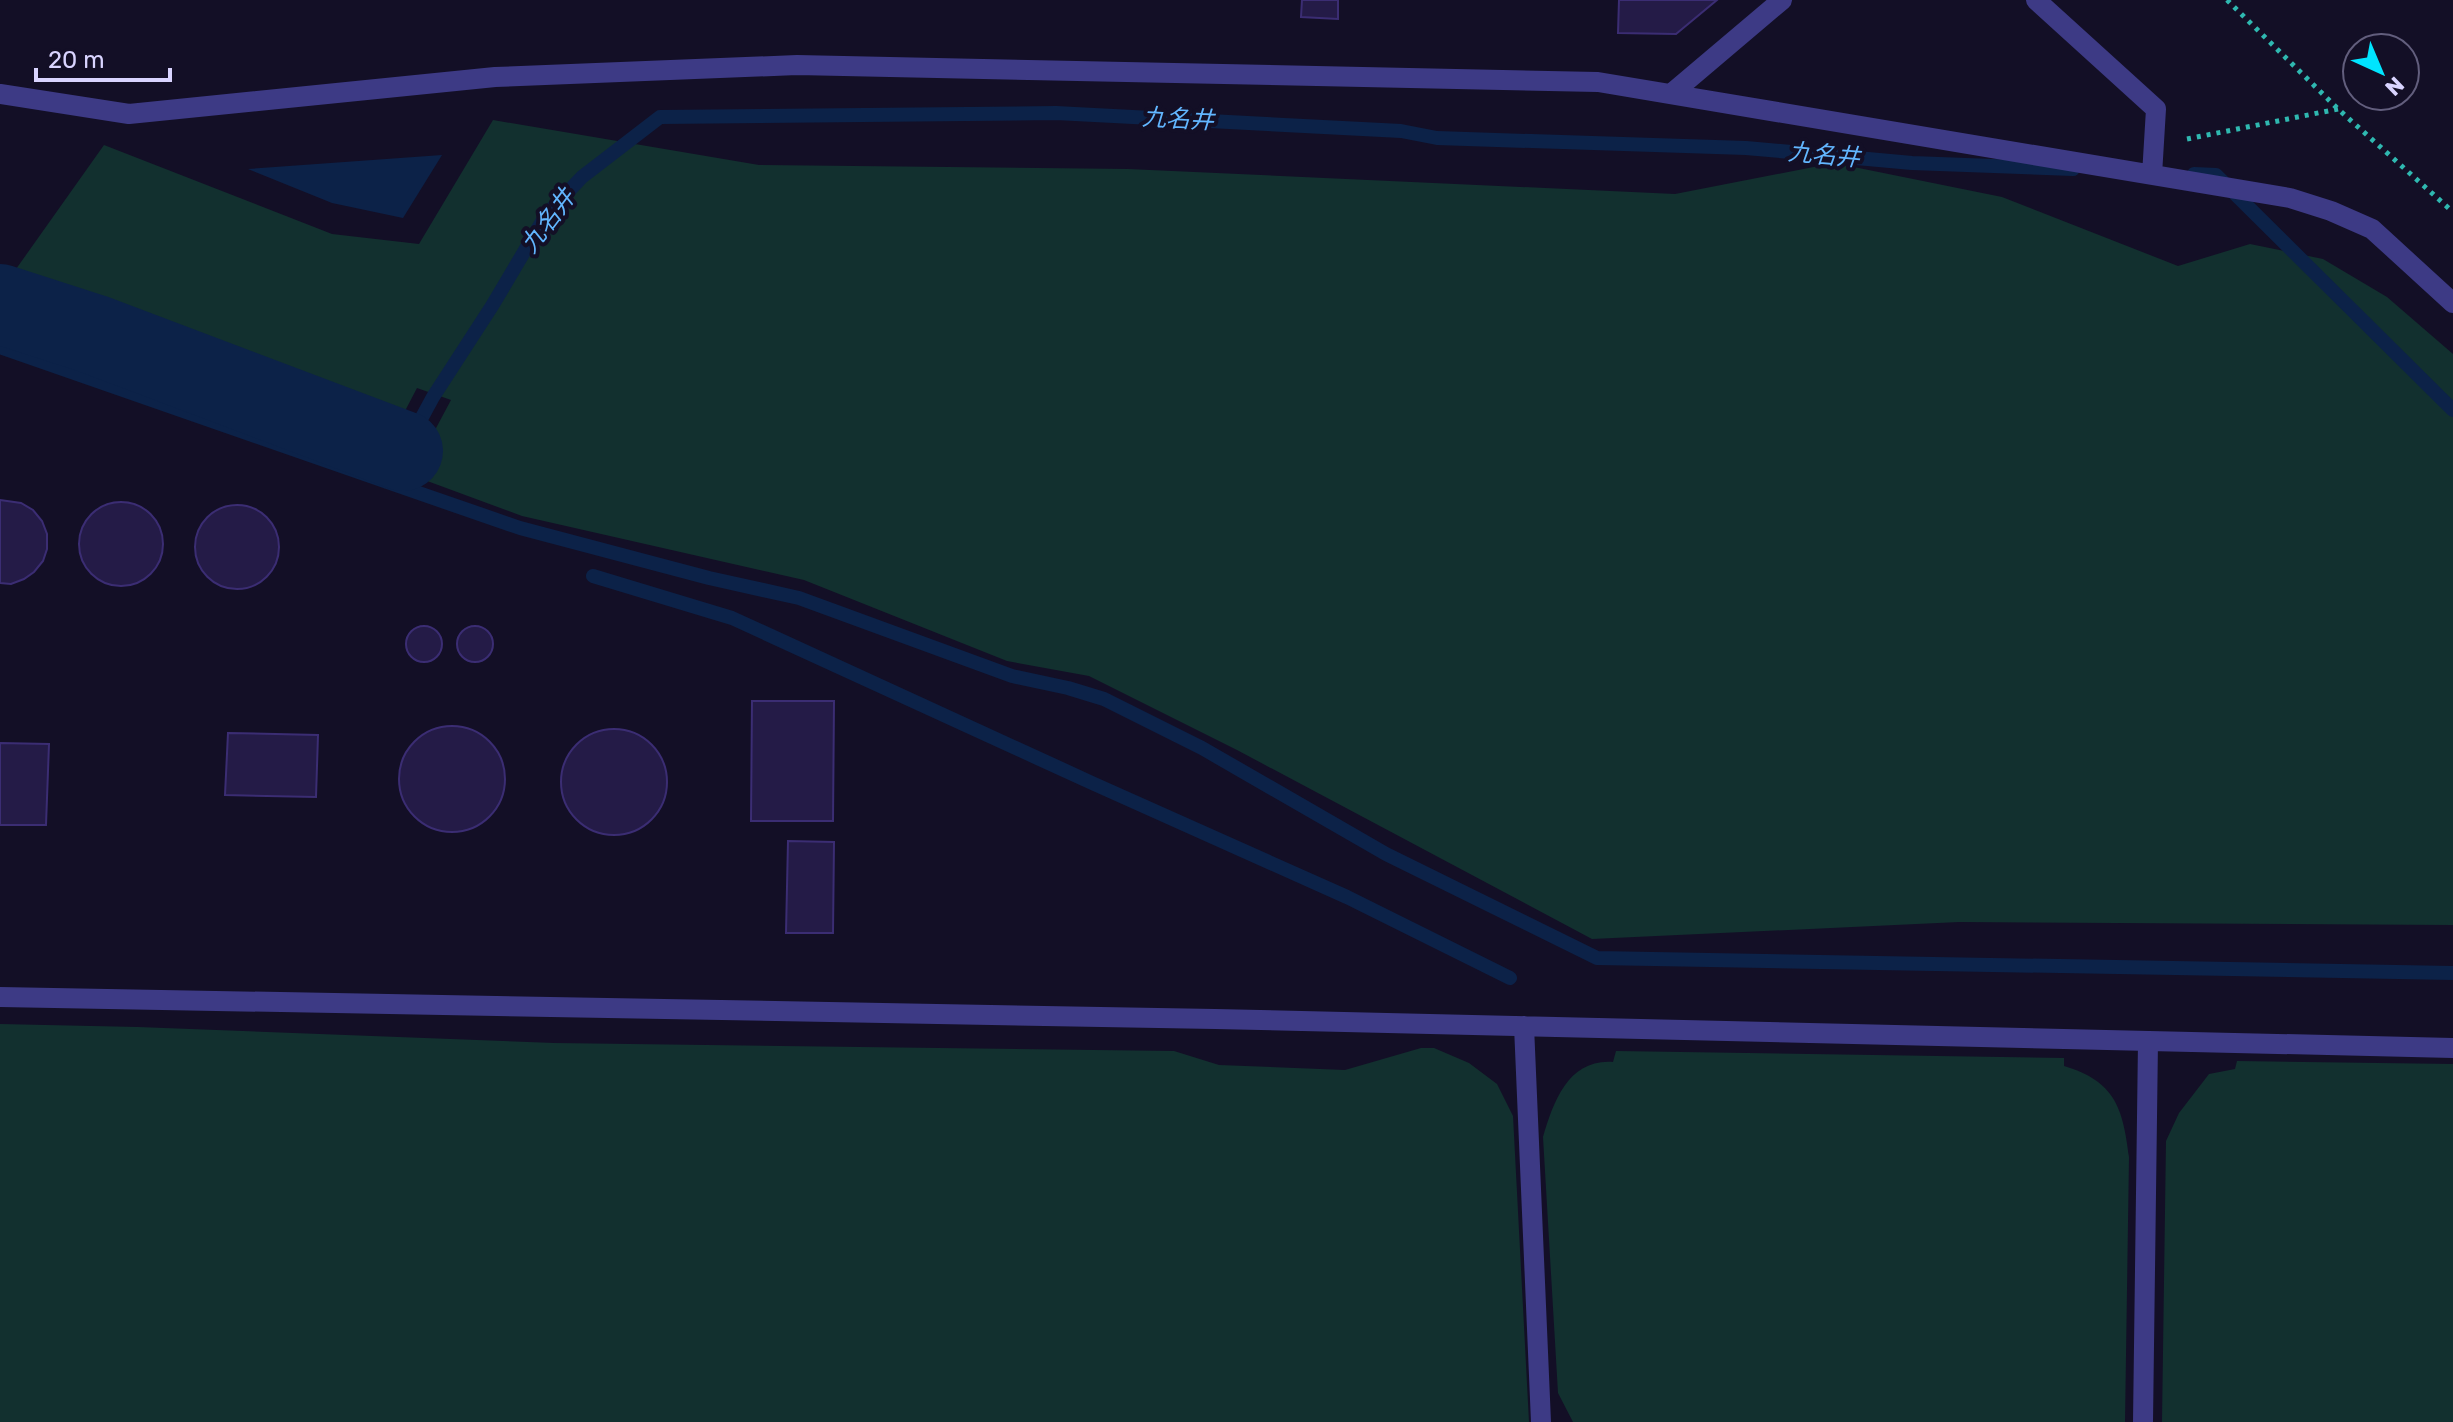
<svg xmlns="http://www.w3.org/2000/svg" width="2453" height="1422" font-family="Rubik,'Noto Sans JP',sans-serif">
<style>
.green{fill:#12302f}
.water{fill:#0c2248}
.lines{fill:none;stroke-linecap:round;stroke-linejoin:round}
.stream{stroke:#0c2248;stroke-width:14}
.river{stroke:#0c2248;stroke-width:80}
.building{fill:#241b47;stroke:#3b2d73;stroke-width:2}
.path{stroke:#2fb8b0;stroke-width:5;stroke-dasharray:4 6;stroke-linecap:butt}
.minor{stroke:#3d3a85;stroke-width:20}
.labels{text-anchor:middle;dominant-baseline:central;stroke-width:8;stroke-linejoin:round;paint-order:stroke}
.water-label{font-size:24px;font-style:italic;fill:#62b6ff;stroke:#130f26}
</style>
<rect width="100%" height="100%" fill="#130f26"/>
<!-- green -->
<path class="green" d="M493 120 759 165 1128 169 1675 194 1834 163 2002 197 2178 266 2250 244 2323 259 2387 297 2453 354V925L1959 922 1592 939 1237 750 1089 676 1007 661 804 580 522 516 411 475 451 400 417 388 394 432 192 347 4 286 104 145 332 234 419 244Z
M0 1024 138 1027 554 1043 1174 1051 1219 1065 1345 1070 1421 1048H1434L1469 1063 1497 1084 1513 1116 1529 1422H0Z
M1616 1051 2064 1058V1066C2115 1081 2123 1108 2129 1157L2125 1422H1573L1558 1393 1543 1137C1554 1100 1569 1059 1613 1062Z
M2237 1061 2453 1064V1422H2162L2166 1141 2179 1113 2209 1074 2235 1069Z"/>
<!-- water -->
<path class="water" d="M442 155 403 218 332 203 248 169Z"/>
<g class="lines">
<!-- stream -->
<path class="stream" d="M2073 169 1912 163 1746 148 1437 138 1401 131 1056 113 660 117 582 177 546 215 492 306 433 397 387 482 520 528 709 578 799 598 1012 676 1068 688 1104 699 1202 748 1386 854 1597 958 2453 973
M2194 174 2216 175 2453 410
M0 287 87 318 93 334
M0 347 387 482
M593 576 732 618 1092 783 1347 897 1510 978"/>
<!-- river -->
<path class="river" d="M0 304 93 334 403 451"/>
</g>
<!-- building -->
<path class="building" d="M1302 0H1338V19L1301 17Z
M1619 0H1717L1676 34 1618 33Z
M0 500 21 503 33 510 42 521 47 534V549L43 561 34 572 24 579 11 584 0 583Z
M79 544a42 42 0 1 1 84 0a42 42 0 1 1-84 0Z
M195 547a42 42 0 1 1 84 0a42 42 0 1 1-84 0Z
M406 644a18 18 0 1 1 36 0a18 18 0 1 1-36 0Z
M457 644a18 18 0 1 1 36 0a18 18 0 1 1-36 0Z
M752 701H834L833 821H751Z
M399 779a53 53 0 1 1 106 0a53 53 0 1 1-106 0Z
M561 782a53 53 0 1 1 106 0a53 53 0 1 1-106 0Z
M228 733 318 735 316 797 225 795Z
M0 743 49 744 46 825H0Z
M788 841 834 842 833 933H786Z"/>
<g class="lines">
<!-- path -->
<path class="path" d="M2227 0 2338 109 2453 212
M2187 139 2338 109"/>
<!-- minor -->
<path class="minor" d="M2036 0 2156 109 2152 175
M0 94 129 114 495 77 797 65 1598 82 2290 198 2331 211 2372 229 2453 303
M1671 94 1782 0
M0 997 1215 1019 2453 1048
M1524 1026 1541 1422
M2143 1422 2148 1041"/>
</g>
<g class="labels">
<!-- water labels -->
<g class="water-label">
<text transform="translate(1178 119) rotate(3)">九名井</text>
<text transform="translate(1824 155) rotate(5)">九名井</text>
<text transform="translate(548 221) rotate(-53)">九名井</text>
</g>
</g>
<!-- north arrow -->
<g transform="translate(2381 72) rotate(136)"><circle r="38" fill="#130f26" stroke="#625e7d" stroke-width="2"/>
<path d="M0-6L14 30L0 20L-14 30Z" fill="#00e5ff"/>
<text y="-12" font-size="22" font-weight="bold" text-anchor="middle" fill="#d9d4ff">N</text>
</g>
<!-- scale -->
<path d="M36 68v12h134v-12" fill="none" stroke="#d9d4ff" stroke-width="4"/>
<text x="48" y="68" font-size="24" fill="#d9d4ff" stroke="#130f26" stroke-width="6" paint-order="stroke">20 m</text>
</svg>
